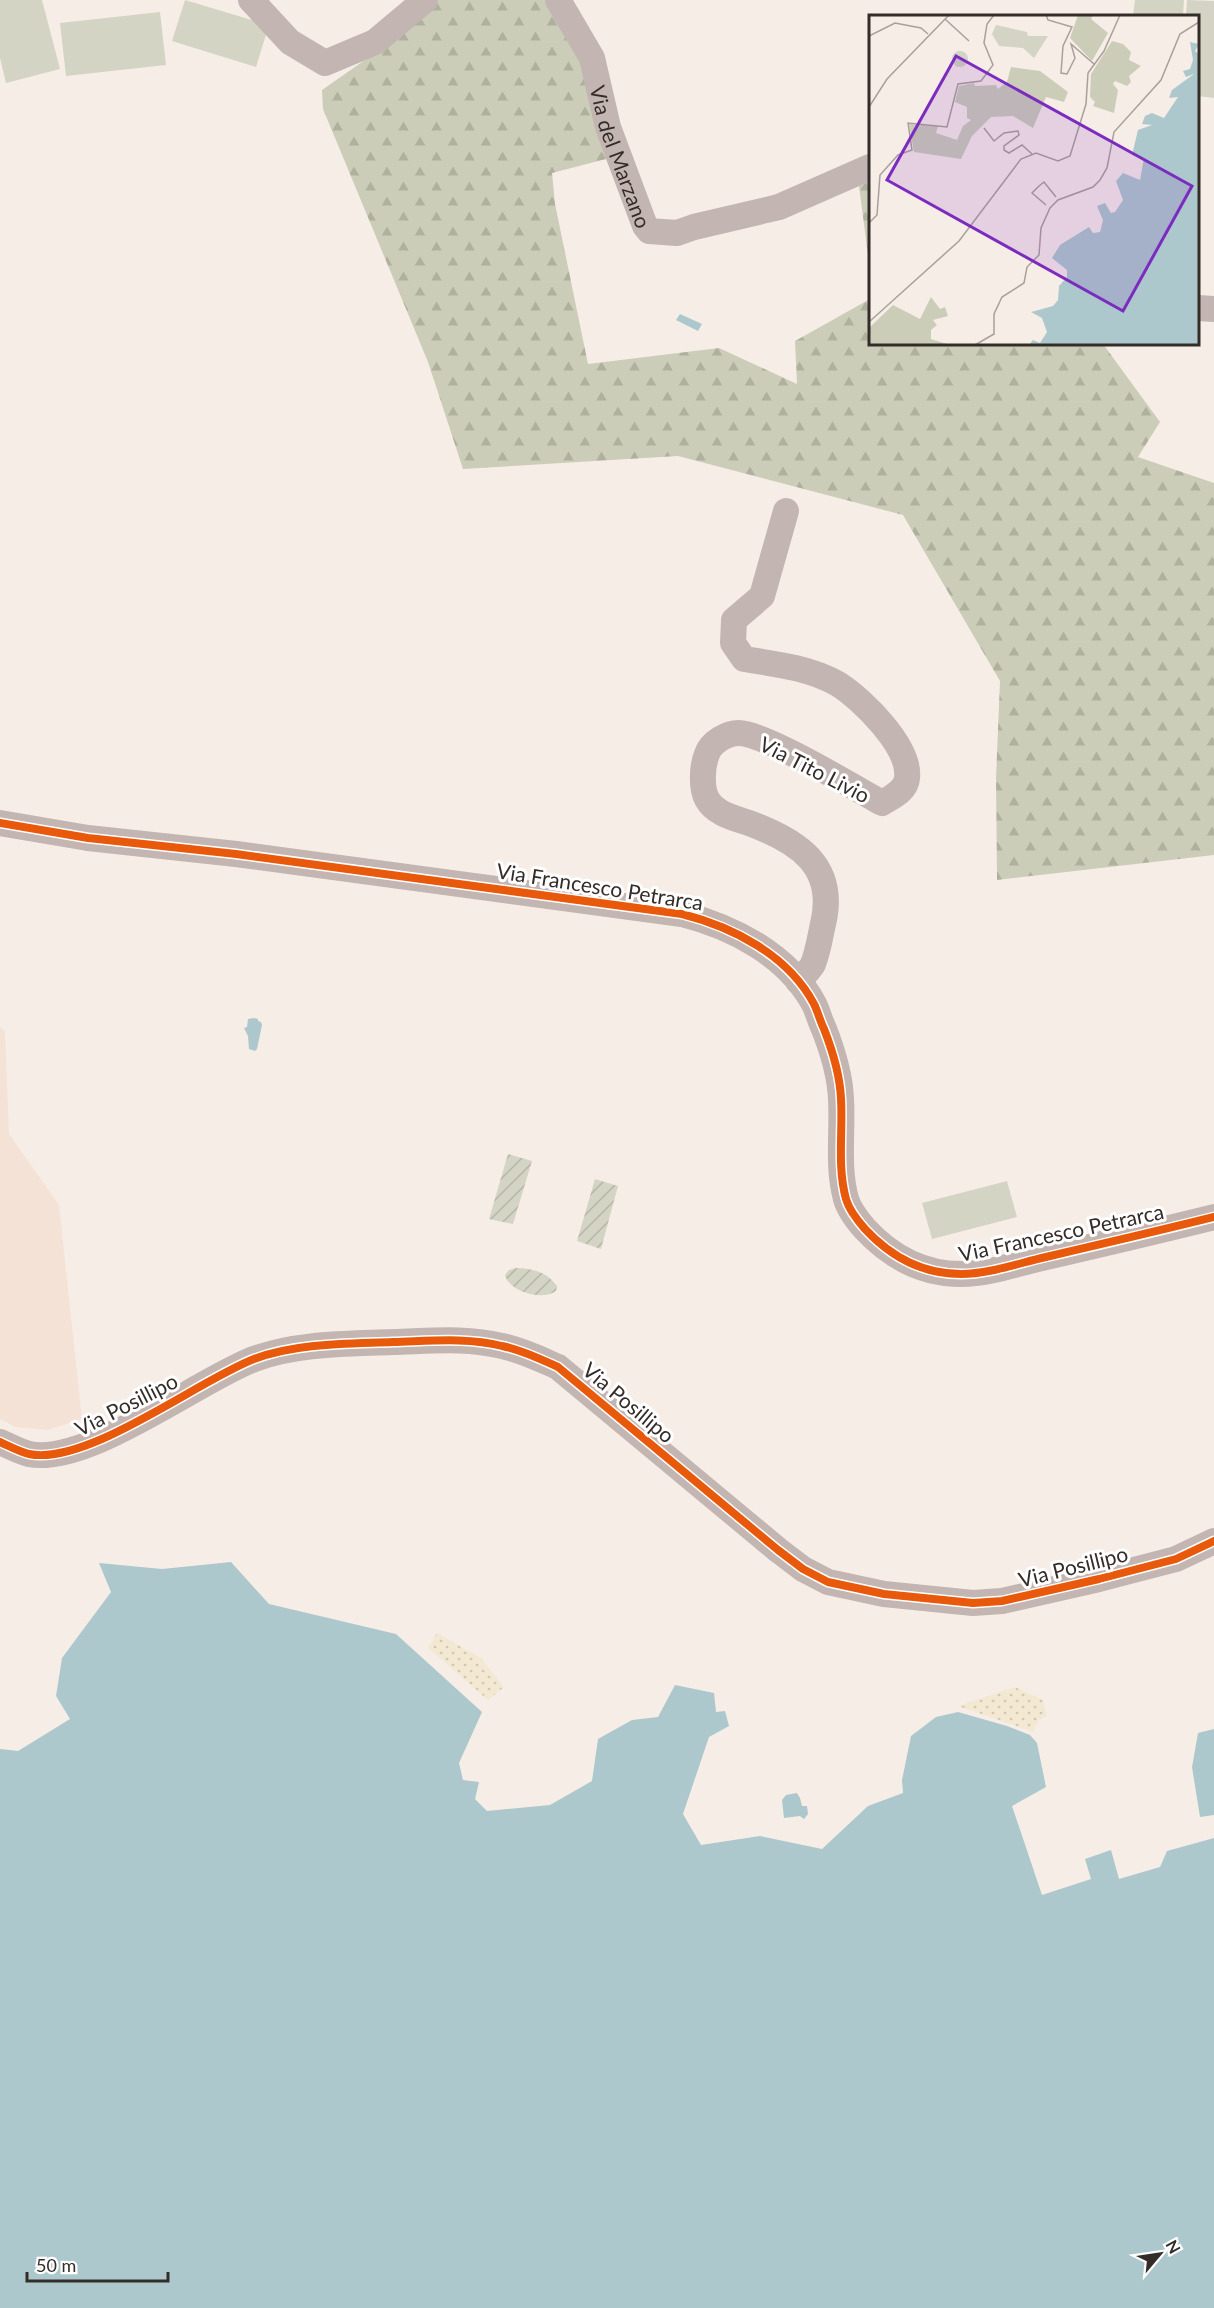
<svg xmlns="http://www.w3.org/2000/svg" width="1214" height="2308" font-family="Lato,sans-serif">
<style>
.built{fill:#f5e2d7}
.forest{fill:url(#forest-firs)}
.sand{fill:url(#sand-dots)}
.garden{fill:url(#garden-furrows)}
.pitch{fill:#d3d4c3}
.water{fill:#acc8cc}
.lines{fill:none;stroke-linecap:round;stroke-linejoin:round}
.minor{stroke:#c2b5b2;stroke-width:26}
.cycleway-casing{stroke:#fff;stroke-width:11}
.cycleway{stroke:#e8590c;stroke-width:8}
.labels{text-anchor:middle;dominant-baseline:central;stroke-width:6;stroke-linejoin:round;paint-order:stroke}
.street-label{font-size:21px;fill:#332c28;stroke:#fff}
.inset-road{fill:none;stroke:#a9a09b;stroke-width:1.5}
.view{fill:#7b2cbf;fill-opacity:0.15;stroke:#7b2cbf;stroke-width:3}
.inset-edge{fill:none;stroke:#332c28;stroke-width:3}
</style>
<defs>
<pattern id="forest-firs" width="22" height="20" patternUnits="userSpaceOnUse" patternTransform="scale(1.5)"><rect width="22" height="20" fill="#cbcdb8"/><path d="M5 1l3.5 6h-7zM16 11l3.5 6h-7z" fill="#afb09e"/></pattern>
<pattern id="sand-dots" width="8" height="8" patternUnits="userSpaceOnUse" patternTransform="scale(1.5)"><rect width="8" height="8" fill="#f3e9d2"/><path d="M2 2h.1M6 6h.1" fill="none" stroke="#d1c8b4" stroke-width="1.8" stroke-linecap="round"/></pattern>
<pattern id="garden-furrows" width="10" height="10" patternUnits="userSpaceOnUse" patternTransform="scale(1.5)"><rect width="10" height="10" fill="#d3d4c3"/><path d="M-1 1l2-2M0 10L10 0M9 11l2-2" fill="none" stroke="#b6b6a8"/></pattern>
</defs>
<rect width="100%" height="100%" fill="#f7ede7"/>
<!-- built -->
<path class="built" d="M0 1027 5 1032 9 1134 59 1205 82 1419 48 1430 15 1427 0 1419Z"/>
<!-- forest -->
<path class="forest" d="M436 0H547L586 63 610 158 552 173 555 204 588 364 719 348 797 384 795 341 870 299V344H1103L1160 422 1138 457 1214 483V855L997 880 996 778 1000 681 903 515 678 456 463 469 428 362 323 109 322 90 382 48Z
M870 181V270L859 186Z"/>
<!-- sand -->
<path class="sand" d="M437 1633 481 1658 504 1687 488 1700 428 1648Z
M1015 1687 1043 1700 1047 1716 1039 1720 1033 1732 958 1706Z"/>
<!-- garden -->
<path class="garden" d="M508 1154 532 1161 513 1224 489 1219Z
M595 1179 618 1186 601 1249 577 1241Z
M516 1268C532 1268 547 1272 557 1286L556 1291C543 1301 509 1292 505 1275L509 1270Z"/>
<!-- pitch -->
<path class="pitch" d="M0 0H42L60 69 6 83 0 58Z
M185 0 269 25 256 67 172 41Z
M1135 0H1184L1183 16H1133Z
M1187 0 1214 1V98L1198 96V16H1186Z
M160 12 166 65 66 76 60 23Z
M1007 1181 1017 1217 932 1239 922 1203Z"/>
<!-- water -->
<path class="water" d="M680 314 702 324 698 331 676 320Z
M254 1018 258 1019V1021L261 1022 262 1025 257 1049 255 1051 249 1049 248 1036 244 1028 247 1027 248 1019Z
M231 1562 269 1604 396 1634 482 1712 459 1763 463 1780 479 1782 475 1799 487 1811 550 1805 592 1781 598 1739 632 1720 658 1717 675 1685 714 1693 716 1712 725 1711 729 1726 709 1737 683 1814 701 1845 760 1836 822 1849 868 1806 903 1793 902 1780 911 1736 936 1717 958 1712 1007 1726 1030 1735 1037 1743 1046 1787 1012 1806 1042 1895 1091 1879 1085 1859 1111 1850 1119 1879 1160 1867 1167 1851 1214 1838V2308H0V1749L18 1751 70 1719 56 1696 62 1658 111 1592 99 1563 162 1569Z
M1214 1729V1815L1200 1817 1192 1767 1198 1733Z
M797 1793 800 1798 802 1806H807L808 1814 804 1819 800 1816 784 1818 782 1800 786 1795Z"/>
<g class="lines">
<!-- minor -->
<g class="minor">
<path d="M251 0 290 42 325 63 375 42 425 0"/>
<path id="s1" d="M558 0 592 58 608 127 645 226 649 231 677 233 694 227 779 207 870 167"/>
<path d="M1198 308 1214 309"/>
<path d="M786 511 762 596 734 620 733 643 744 659C776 664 810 668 838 684 862 699 911 747 907 778 906 791 892 797 882 803 855 788 764 733 739 733 727 733 711 742 707 754 702 766 701 788 707 799 715 814 735 818 749 823 798 841 837 866 823 924 820 937 818 952 813 964 810 970 803 976 798 981"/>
<path d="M0 823 88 838 236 854 682 914C733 927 788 955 814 1004 818 1012 820 1021 824 1029 833 1052 840 1074 841 1099 843 1132 837 1166 846 1199 849 1210 858 1221 865 1229 891 1257 922 1274 961 1274 989 1274 1019 1263 1046 1257 1102 1244 1158 1231 1214 1217"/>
<path d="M0 1442C9 1446 20 1452 29 1454 87 1466 197 1381 254 1359 297 1343 347 1344 393 1342 430 1341 467 1337 502 1346 522 1350 540 1359 558 1367L778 1550 803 1569 828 1582 884 1594 973 1603 1002 1601 1099 1579 1176 1559 1214 1541"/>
</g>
<!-- cycleway casing -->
<g class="cycleway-casing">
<path id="cycleway" d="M0 823 88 838 236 854 682 914C733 927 788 955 814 1004 818 1012 820 1021 824 1029 833 1052 840 1074 841 1099 843 1132 837 1166 846 1199 849 1210 858 1221 865 1229 891 1257 922 1274 961 1274 989 1274 1019 1263 1046 1257 1102 1244 1158 1231 1214 1217
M0 1442C9 1446 20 1452 29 1454 87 1466 197 1381 254 1359 297 1343 347 1344 393 1342 430 1341 467 1337 502 1346 522 1350 540 1359 558 1367L778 1550 803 1569 828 1582 884 1594 973 1603 1002 1601 1099 1579 1176 1559 1214 1541"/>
</g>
<!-- cycleway -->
<use href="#cycleway" class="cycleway"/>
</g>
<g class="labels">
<!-- street labels -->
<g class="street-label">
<text stroke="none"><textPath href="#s1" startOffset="170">Via del Marzano</textPath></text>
<text transform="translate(815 769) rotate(27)">Via Tito Livio</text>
<text transform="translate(600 886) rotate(9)">Via Francesco Petrarca</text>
<text transform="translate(1061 1232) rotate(-12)">Via Francesco Petrarca</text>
<text transform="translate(629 1402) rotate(40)">Via Posillipo</text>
<text transform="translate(126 1404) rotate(-27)">Via Posillipo</text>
<text transform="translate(1073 1566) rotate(-14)">Via Posillipo</text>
</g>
</g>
<!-- overview -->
<g transform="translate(869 15)">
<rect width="330" height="330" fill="#f7ede7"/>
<path d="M127 10 158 17 159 21H179L165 43 154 33 130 31 123 19Z" fill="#d3d4c3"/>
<path d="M209 0H224L222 4 239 18 223 46 201 23ZM243 26 254 29 262 37 260 45 272 51 260 61 262 67 258 71 246 66 244 69 249 75 245 98 224 91 226 87 221 82 222 59ZM142 52 171 56 199 77 195 87 177 82 164 113 144 101 122 102 103 121 92 144 45 137 40 109 69 111 67 118 88 125 94 111 102 105 98 103V92L86 87 90 71 105 68 106 71 127 70 129 74 138 67ZM62 282 71 294 76 292 79 301 64 305 68 310 62 315V324L81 330H0V313L24 290 51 304Z" fill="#cbcdb8"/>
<path d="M83 44a8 8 0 1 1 16 0a8 8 0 1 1-16 0Z" fill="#d3d4c3"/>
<path d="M321 27 330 29 326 36 330 39V330H160L164 325 171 328 178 317 173 303 162 297 184 291 189 285 190 271 198 262V255L183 243 191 230 220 212 224 218 231 217 234 205 228 191 236 188 242 198 246 197 254 185 247 166 254 158 271 165 275 143 263 140 269 115 283 110 273 109 276 101 283 98 295 103 309 82 300 83 303 75 325 59 317 62 314 56 321 54 324 45Z" fill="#acc8cc"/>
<path class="inset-road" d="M177 0 179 5 203 12 194 31 192 58 198 59 206 43 202 29 225 49M76 4 100 26M0 21 26 8 52 13 59 19M0 92 18 64 80 0M115 113 125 126 135 118 149 116 150 120 135 131V135L140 138 153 130 163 139M177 190 163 178 170 171 175 167 187 182M0 208 8 200 11 160 29 140 43 135 39 108 78 112 89 69 112 66 124 50 115 28 118 9 125 0M0 307 90 226 152 144 167 138 189 146 201 141 217 89 219 58 235 36 251 0M106 330 125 319V299L133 282 155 268 158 252 170 240 172 213 181 193 189 185 224 172 231 165 238 153 245 117 292 65 311 19 330 7"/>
<path class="view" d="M87 41 323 171 254 296 18 165Z"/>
<rect width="330" height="330" class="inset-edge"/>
</g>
<!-- north arrow -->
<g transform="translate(1160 2254) rotate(61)" stroke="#ffffff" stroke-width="4.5" paint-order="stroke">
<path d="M0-4.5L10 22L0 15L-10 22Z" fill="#332c28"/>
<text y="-9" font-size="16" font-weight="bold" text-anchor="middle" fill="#332c28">N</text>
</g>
<!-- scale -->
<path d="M27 2272v9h141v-9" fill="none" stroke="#332c28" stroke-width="3"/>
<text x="36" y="2272" font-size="18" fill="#332c28" stroke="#ffffff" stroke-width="4.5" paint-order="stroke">50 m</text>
</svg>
